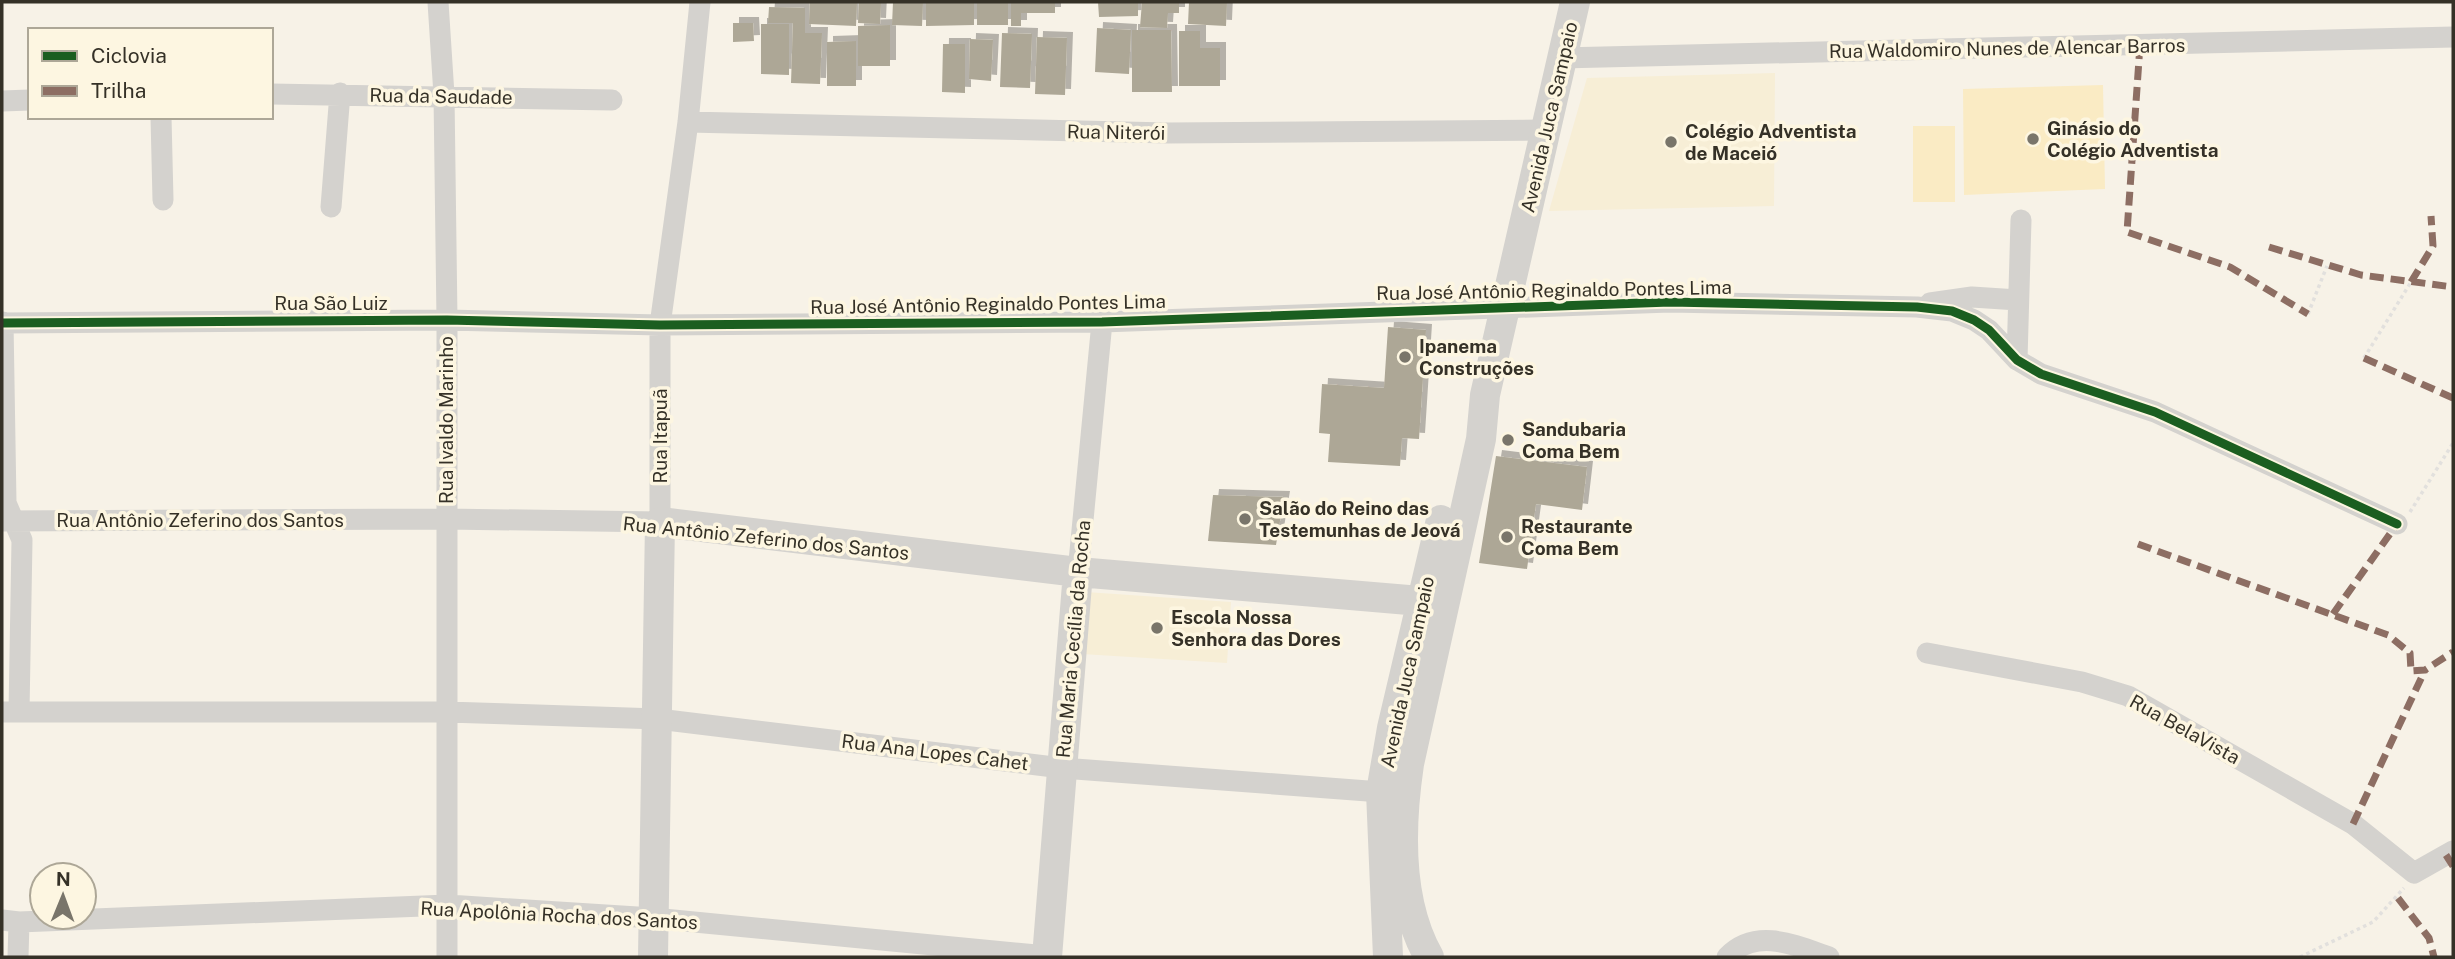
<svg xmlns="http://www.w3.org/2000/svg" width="2455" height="959" font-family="'Public Sans',sans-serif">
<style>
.built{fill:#f7eed6}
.green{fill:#faebc4}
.building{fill:#ada796;filter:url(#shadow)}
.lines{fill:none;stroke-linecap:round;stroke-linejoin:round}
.path{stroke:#e2e0dd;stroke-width:3.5;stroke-dasharray:3.5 3.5;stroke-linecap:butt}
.street{stroke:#d4d2ce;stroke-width:21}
.secondary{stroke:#d4d2ce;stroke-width:30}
.quiet{stroke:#8d6e63;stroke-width:7;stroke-dasharray:14 7;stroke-linecap:butt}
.cycleway-casing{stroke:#fdf6e1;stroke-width:13}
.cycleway{stroke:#1b5e20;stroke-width:9}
.poi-dot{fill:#79756a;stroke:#fdf6e1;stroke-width:2.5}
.labels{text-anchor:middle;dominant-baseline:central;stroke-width:7;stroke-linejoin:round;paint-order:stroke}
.street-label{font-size:19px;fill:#353127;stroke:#fdf6e1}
.poi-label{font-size:19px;font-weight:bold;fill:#353127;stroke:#fdf6e1;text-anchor:start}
</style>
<defs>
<filter id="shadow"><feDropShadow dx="6" dy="-6" stdDeviation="0" flood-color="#0004"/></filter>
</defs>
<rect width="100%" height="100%" fill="#f7f2e7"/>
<!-- built -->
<path class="built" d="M1775 73 1774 206 1549 211 1587 78Z
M1086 592 1231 602 1227 663 1082 654Z"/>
<!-- green -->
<path class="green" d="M2103 85 2105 189 1964 195 1963 89Z
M1913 126H1955V202H1913Z"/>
<!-- building -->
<path class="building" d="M810 2H857L856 26 809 24Z
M859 2H881L880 24 858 23Z
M893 2H923L922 26 892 25Z
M926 2H974V25L926 26Z
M977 2H1008V25H977Z
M1011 2H1055V13H1021V26H1011Z
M1098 2H1138V16L1099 17Z
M1142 2H1179V13H1168L1167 28 1140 27Z
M1189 2H1227L1226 26 1188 24Z
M769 7 805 8V33H822L820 84 791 83 793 23H768Z
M733 23H753L754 41 733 42Z
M761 24H789V75L761 74Z
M890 25V66H858V26Z
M1097 28 1131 30 1129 74 1095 72Z
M1132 30H1171L1172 92H1132Z
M1179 31H1200V48H1220V86H1179Z
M1002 33 1032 34 1030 88 1000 87Z
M1037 37 1067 38 1065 95 1035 94Z
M970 39 993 40 991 81 969 79Z
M856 41V86H827V42Z
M943 44H965V93L942 92Z
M1388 327 1426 330 1419 439 1402 438 1400 466 1328 462 1330 434 1319 433 1322 384 1384 388Z
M1496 456 1587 467 1582 510 1536 504 1527 569 1479 563Z
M1213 495 1284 497 1276 545 1208 541Z"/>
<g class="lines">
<!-- path -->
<path class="path" d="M2308 314 2327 266
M2364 358 2411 282
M2410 512 2453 443
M2300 957 2373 922 2404 888"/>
<!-- street -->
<path class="street" d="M438 2 444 95 447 320V957
M1561 58 2453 37
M271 94 612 100
M2 101 30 100
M161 117 163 200
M688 122 1168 133 1545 130
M331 207 340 93
M1930 303 1972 297 2018 300
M3 322 6 503 22 540 19 712
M2 323 447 320 660 325 1102 322 1670 302 1917 307 1952 311 1974 320 1989 330 2017 360 2041 374 2155 412 2397 524
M2017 360 2021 220
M2 521 446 519 660 522V325L688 122 700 2
M1078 572 1102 322
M1927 653 2082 682 2128 696 2353 824 2414 873 2453 851
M2 712H447L658 719 1062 768 1381 792
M2 920 19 922 448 905 653 918 1047 956
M18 957 19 922
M1727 957C1756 927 1795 945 1829 957"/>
<!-- secondary -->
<path class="secondary" d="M653 957 660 522 1078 572 1444 603
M1047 957 1078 572
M1388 957 1381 792 1392 728 1441 520
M1429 957C1397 901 1400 825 1409 764L1481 439 1485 395 1575 2"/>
<!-- quiet -->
<path class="quiet" d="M2140 45 2127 232 2230 267 2308 314
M2269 247 2361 275 2453 287
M2411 282 2433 246 2431 216
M2364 358 2453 398
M2138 544 2388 635 2410 653 2411 671 2425 670 2453 652
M2333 614 2397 524
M2353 824 2425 670
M2446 855 2453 866
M2398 898 2429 938 2434 957"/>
<!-- cycleway casing -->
<g class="cycleway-casing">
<path id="cycleway" d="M2 323 447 320 660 325 1102 322 1670 302 1917 307 1952 311 1974 320 1989 330 2017 360 2041 374 2155 412 2397 524"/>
</g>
<!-- cycleway -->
<use href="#cycleway" class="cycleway"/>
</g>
<!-- markers -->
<g class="poi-dot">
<circle cx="2033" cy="139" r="7"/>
<circle cx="1671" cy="142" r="7"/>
<circle cx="1405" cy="357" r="7"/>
<circle cx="1508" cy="440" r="7"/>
<circle cx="1245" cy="519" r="7"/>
<circle cx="1507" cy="537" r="7"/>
<circle cx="1157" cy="628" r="7"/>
</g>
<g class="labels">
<!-- street labels -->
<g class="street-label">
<text transform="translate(2007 48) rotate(-1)">Rua Waldomiro Nunes de Alencar Barros</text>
<text transform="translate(441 96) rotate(1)">Rua da Saudade</text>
<text transform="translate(1549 117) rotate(-77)">Avenida Juca Sampaio</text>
<text transform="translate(1116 132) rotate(1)">Rua Niterói</text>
<text transform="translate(1554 290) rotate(-1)">Rua José Antônio Reginaldo Pontes Lima</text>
<text x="331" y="303">Rua São Luiz</text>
<text transform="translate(988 304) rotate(-1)">Rua José Antônio Reginaldo Pontes Lima</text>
<text transform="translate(446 420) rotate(-90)">Rua Ivaldo Marinho</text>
<text transform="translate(660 436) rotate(-90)">Rua Itapuã</text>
<text x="200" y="520">Rua Antônio Zeferino dos Santos</text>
<text transform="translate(766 538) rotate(6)">Rua Antônio Zeferino dos Santos</text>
<text transform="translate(1073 639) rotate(-85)">Rua Maria Cecília da Rocha</text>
<text transform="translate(1407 672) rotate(-78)">Avenida Juca Sampaio</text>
<text transform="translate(2185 729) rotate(29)">Rua BelaVista</text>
<text transform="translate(935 752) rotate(7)">Rua Ana Lopes Cahet</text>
<text transform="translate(559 915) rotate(3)">Rua Apolônia Rocha dos Santos</text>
</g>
<!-- poi labels -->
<g class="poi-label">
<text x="2047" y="128">Ginásio do<tspan x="2047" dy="22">Colégio Adventista</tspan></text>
<text x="1685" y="131">Colégio Adventista<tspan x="1685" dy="22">de Maceió</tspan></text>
<text x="1419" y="346">Ipanema<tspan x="1419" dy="22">Construções</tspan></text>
<text x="1522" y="429">Sandubaria<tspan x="1522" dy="22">Coma Bem</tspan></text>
<text x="1259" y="508">Salão do Reino das<tspan x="1259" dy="22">Testemunhas de Jeová</tspan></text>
<text x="1521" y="526">Restaurante<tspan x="1521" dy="22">Coma Bem</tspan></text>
<text x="1171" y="617">Escola Nossa<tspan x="1171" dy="22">Senhora das Dores</tspan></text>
</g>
</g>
<!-- border -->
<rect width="2455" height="959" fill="none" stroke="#353127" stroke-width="7"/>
<!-- legend -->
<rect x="28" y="28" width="245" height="91" fill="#fdf6e1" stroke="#ada797" stroke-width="2"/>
<rect x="42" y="51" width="35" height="10" fill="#1b5e20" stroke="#ada797" stroke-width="2"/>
<text x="91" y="63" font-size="21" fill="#353127">Ciclovia</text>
<rect x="42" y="86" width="35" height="10" fill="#8d6e63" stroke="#ada797" stroke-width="2"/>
<text x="91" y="98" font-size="21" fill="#353127">Trilha</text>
<!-- north arrow -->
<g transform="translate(63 896) rotate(1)"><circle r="33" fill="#fdf6e1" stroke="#ada797" stroke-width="2"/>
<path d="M0-5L12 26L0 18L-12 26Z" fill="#79756a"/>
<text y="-10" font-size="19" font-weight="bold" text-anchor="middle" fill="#353127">N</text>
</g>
</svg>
